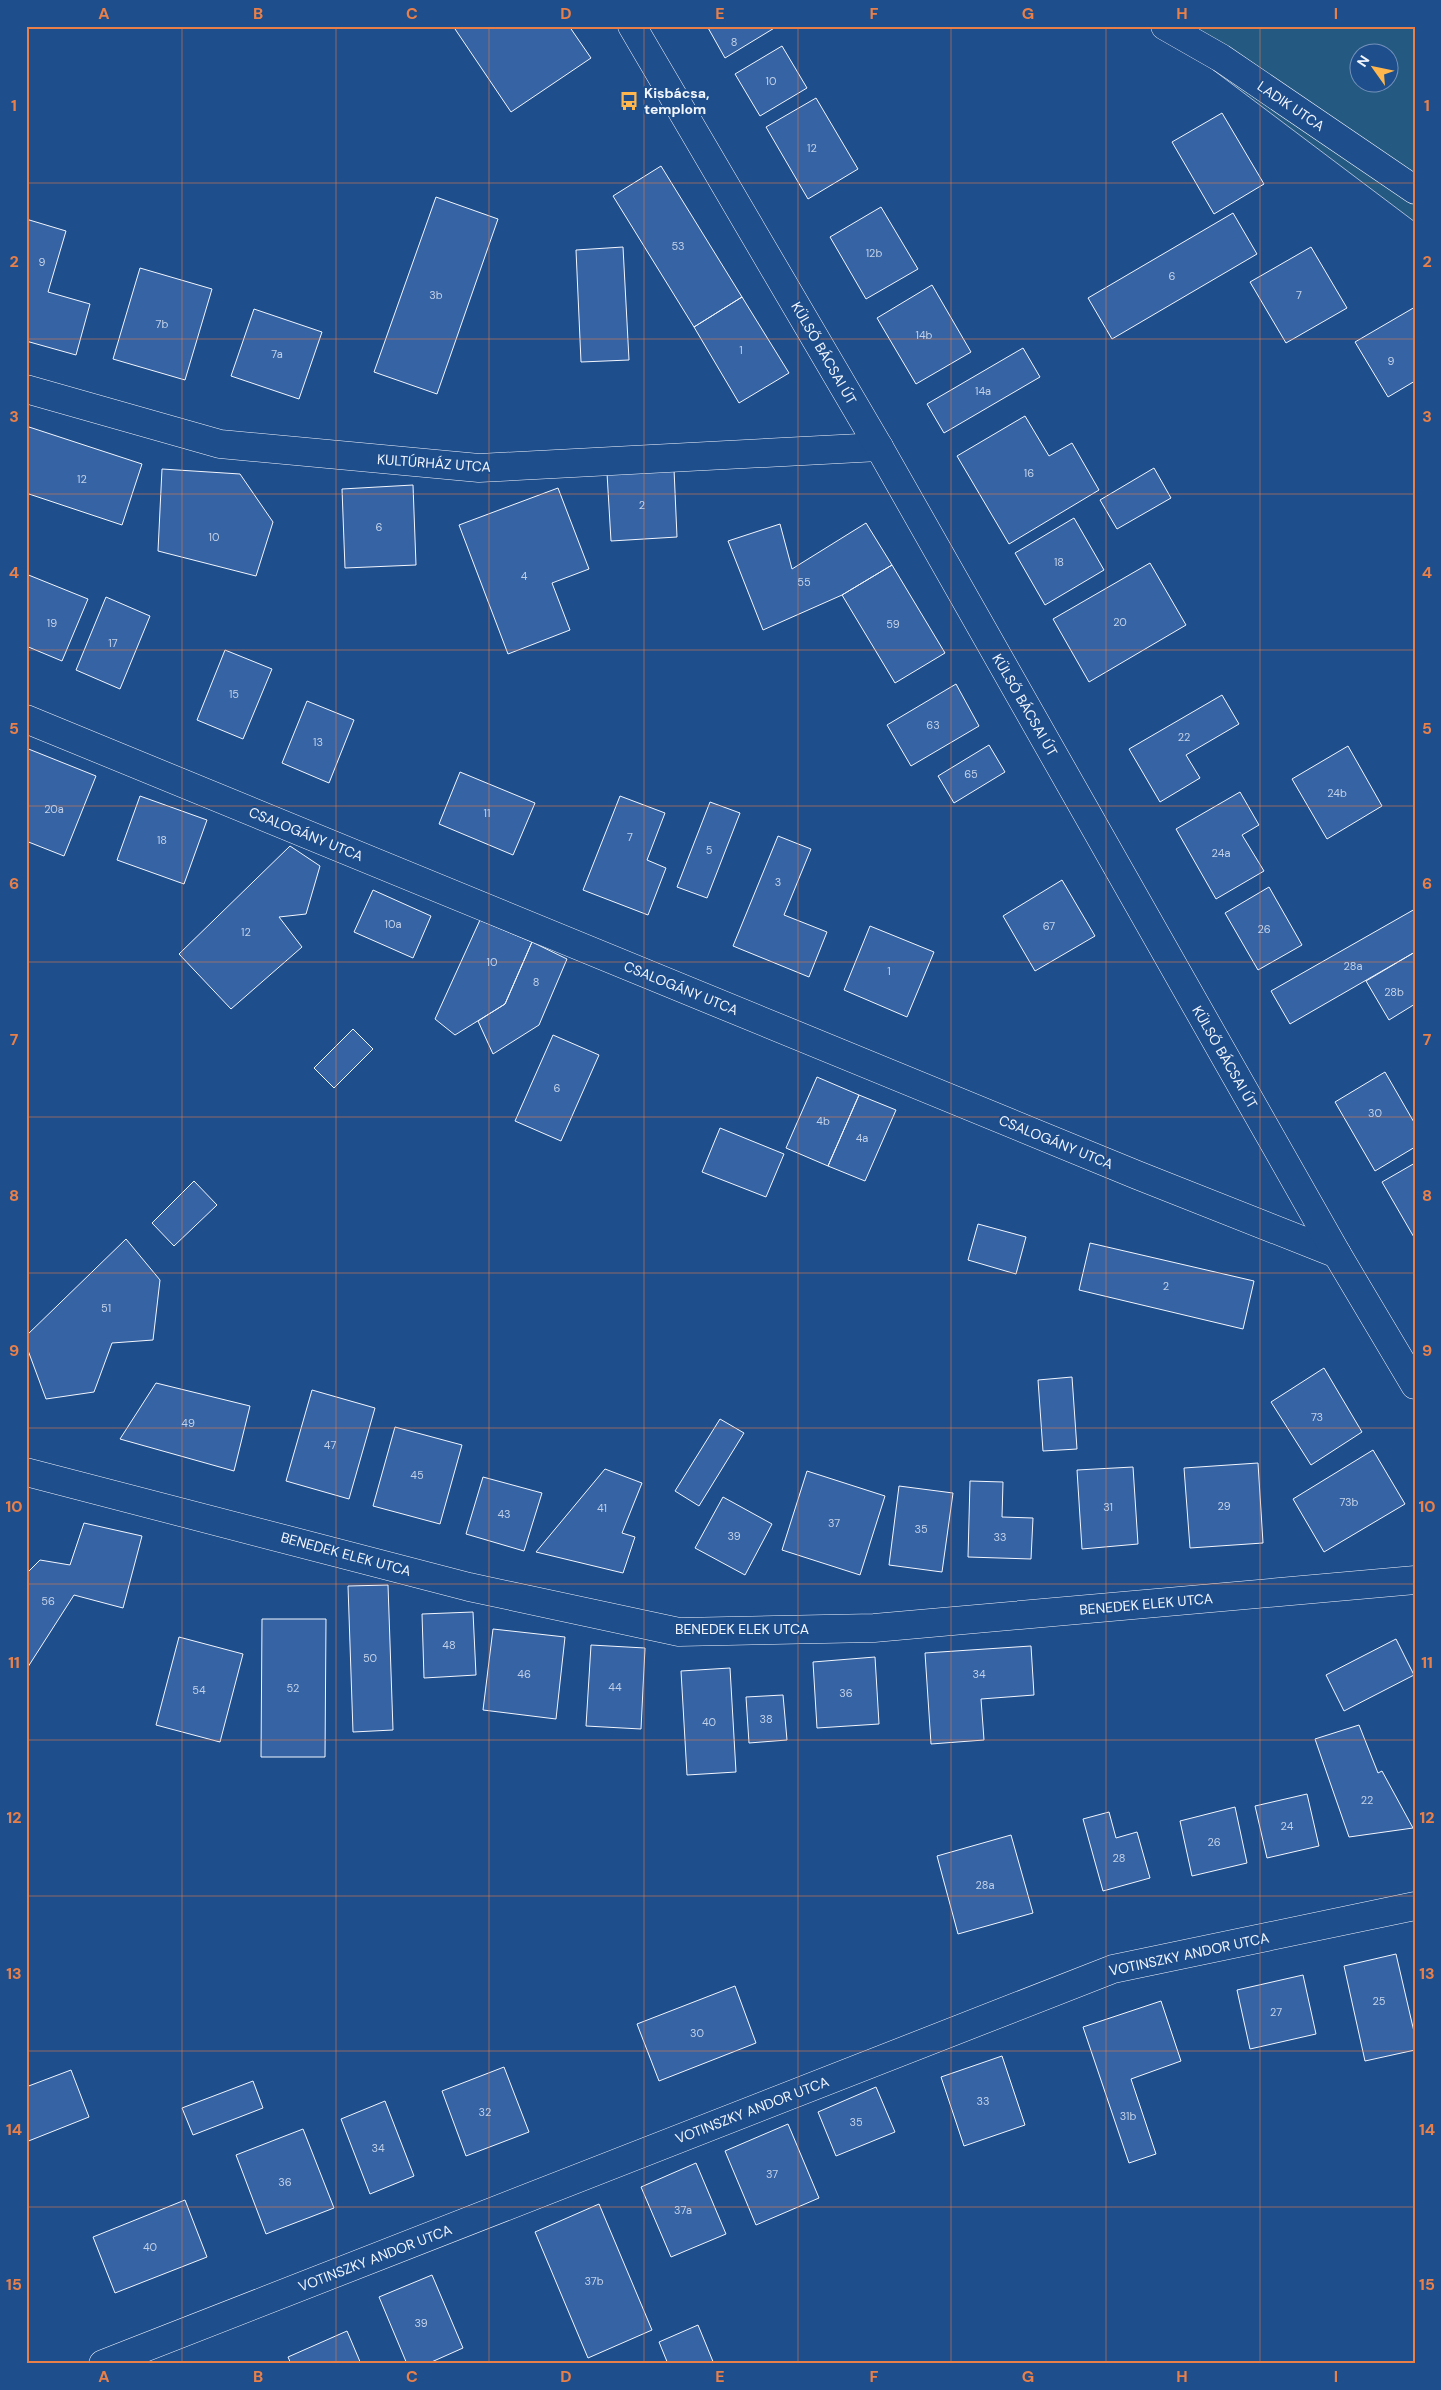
<svg xmlns="http://www.w3.org/2000/svg" width="1441" height="2390" font-family="'DM Sans',sans-serif">
<style>
.green{fill:#245a82;stroke:#a8bbd7;fill-rule:evenodd}
.building{fill:#3563a3;stroke:#f2f6ff}
.lines{fill:none;stroke-linecap:round;stroke-linejoin:round}
.minor-casing{stroke:#f2f6ff;stroke-width:29}
.secondary-casing{stroke:#f2f6ff;stroke-width:29}
.minor{stroke:#1f4e8c;stroke-width:28}
.secondary{stroke:#1f4e8c;stroke-width:28}
.grid{fill:none;stroke:#ea8049;stroke-width:1;stroke-opacity:0.55}
.labels{text-anchor:middle;dominant-baseline:central;stroke-width:4;stroke-linejoin:round;paint-order:stroke}
.number-label{font-size:11px;fill:#c3d1e8}
.poi-label{font-size:14px;font-weight:bold;fill:#f2f6ff;stroke:#1f4e8c;text-anchor:start}
.street-label{font-size:14px;fill:#f2f6ff;stroke:#1f4e8c}
.neatline{fill:none;stroke:#ea8049;stroke-width:2}
.grid-label{font-size:16px;text-anchor:middle;font-weight:bold;fill:#ea8049}
</style>
<rect width="100%" height="100%" fill="#1f4e8c"/>
<!-- green -->
<path class="green" d="M1155 26H1415V222ZM1358 52H1388V82H1358Z"/>
<!-- building -->
<path class="building" d="M453 26H569L591 58 511 112Z
M707 26H776V27L725 58Z
M782 46 807 88 760 116 735 74Z
M816 98 858 169 808 199 766 127Z
M1222 113 1264 184 1214 214 1172 142Z
M661 166 742 297 694 327 613 196Z
M436 197 498 219 437 394 374 372Z
M881 207 918 269 866 299 830 237Z
M1233 213 1257 254 1112 339 1088 298Z
M26 219 66 231 48 292 90 304 76 355 26 341Z
M623 247 629 360 581 362 576 250Z
M1311 247 1347 308 1286 343 1250 282Z
M140 268 212 289 185 380 113 359Z
M932 285 971 352 916 384 877 318Z
M742 297 789 373 739 403 694 327Z
M1415 307V381L1388 397 1355 342Z
M254 309 322 332 299 399 231 376Z
M1023 348 1040 377 944 433 927 404Z
M1025 416 1049 456 1072 443 1099 490 1009 544 957 456Z
M26 426 142 464 122 525 26 493Z
M1154 468 1171 498 1117 529 1100 500Z
M162 469 240 474 273 522 256 576 158 551Z
M674 469 677 537 611 541 607 473Z
M413 485 416 565 345 568 342 489Z
M558 488 589 569 552 583 570 630 508 654 459 525Z
M1074 518 1104 570 1045 605 1015 553Z
M866 523 892 565 842 595 763 630 728 541 780 524 792 569Z
M1150 563 1186 625 1089 682 1053 619Z
M892 565 945 653 895 683 842 595Z
M26 574 88 599 62 661 26 646Z
M106 597 150 616 120 689 76 670Z
M225 650 272 669 243 739 197 720Z
M956 684 979 726 911 766 887 725Z
M1222 695 1239 724 1186 755 1200 778 1160 802 1129 749Z
M307 701 354 720 329 783 282 763Z
M989 745 1005 772 954 803 938 776Z
M1348 746 1382 806 1327 839 1292 779Z
M26 748 96 776 64 856 26 841Z
M460 772 535 803 513 855 439 824Z
M1240 792 1259 825 1242 835 1264 871 1216 899 1176 829Z
M140 796 207 820 184 884 117 860Z
M620 796 665 813 647 860 666 868 648 915 583 890Z
M710 802 740 813 707 898 677 887Z
M778 836 811 849 784 915 827 932 809 977 733 946Z
M290 846 320 866 306 914 279 917 302 947 231 1009 179 954Z
M1062 880 1095 936 1035 971 1003 916Z
M1269 887 1302 945 1258 970 1225 913Z
M373 890 431 916 413 958 354 932Z
M1415 909V952L1290 1024 1271 991Z
M480 920 532 942 505 1004 455 1035 435 1019Z
M870 926 934 952 907 1017 844 990Z
M532 942 567 959 539 1025 493 1054 478 1021 505 1004Z
M1415 952V1004L1389 1020 1366 981Z
M353 1029 373 1049 334 1088 314 1068Z
M553 1035 599 1055 561 1141 515 1121Z
M1385 1072 1415 1124V1147L1375 1171 1335 1102Z
M817 1077 859 1095 828 1166 786 1148Z
M859 1095 896 1110 865 1181 828 1166Z
M720 1128 784 1154 766 1197 702 1172Z
M1415 1163V1239L1382 1182Z
M194 1181 217 1205 174 1246 152 1223Z
M978 1224 1026 1237 1016 1274 968 1260Z
M126 1239 160 1280 153 1340 112 1343 94 1392 46 1399 26 1345V1336Z
M1090 1243 1254 1281 1243 1329 1079 1290Z
M1324 1368 1362 1432 1311 1465 1271 1402Z
M1072 1377 1077 1449 1043 1451 1038 1380Z
M156 1383 250 1406 234 1471 120 1439Z
M312 1390 375 1408 349 1499 286 1481Z
M720 1419 744 1433 699 1506 675 1491Z
M395 1427 462 1445 440 1524 373 1506Z
M1373 1450 1405 1504 1324 1552 1293 1499Z
M1258 1463 1263 1543 1190 1548 1184 1468Z
M1133 1467 1138 1544 1082 1549 1077 1470Z
M605 1469 642 1483 622 1533 635 1537 623 1573 536 1552Z
M807 1471 885 1496 860 1575 782 1550Z
M483 1477 542 1493 524 1551 466 1534Z
M970 1481 1003 1482 1002 1517 1033 1518 1031 1559 968 1557Z
M899 1486 953 1493 942 1572 889 1565Z
M723 1497 772 1524 745 1575 695 1548Z
M84 1523 142 1536 123 1608 74 1595 26 1670V1574L40 1560 70 1565Z
M388 1585 393 1730 353 1732 348 1586Z
M473 1612 476 1675 424 1678 422 1614Z
M262 1619H326L325 1757H261Z
M493 1629 565 1637 556 1719 483 1710Z
M179 1637 243 1654 220 1742 156 1725Z
M1396 1639 1414 1675 1344 1711 1326 1675Z
M591 1645 645 1648 641 1729 586 1726Z
M1031 1646 1034 1695 981 1699 984 1740 931 1744 925 1653Z
M875 1657 879 1724 817 1728 813 1662Z
M730 1668 736 1772 687 1775 681 1671Z
M783 1695 787 1740 749 1743 746 1697Z
M1359 1725 1378 1773 1382 1771 1413 1828 1349 1837 1315 1739Z
M1307 1794 1319 1846 1267 1858 1255 1806Z
M1235 1807 1247 1863 1192 1876 1180 1821Z
M1109 1812 1116 1838 1137 1832 1150 1878 1103 1891 1083 1819Z
M1011 1835 1033 1913 958 1934 937 1856Z
M1396 1954 1415 2036V2050L1365 2061 1344 1966Z
M1303 1975 1316 2034 1250 2049 1237 1990Z
M735 1986 756 2043 659 2081 637 2024Z
M1161 2001 1181 2061 1131 2079 1156 2154 1129 2163 1083 2027Z
M1002 2056 1025 2125 964 2146 941 2077Z
M504 2067 529 2132 466 2156 442 2091Z
M71 2070 89 2117 26 2142V2087Z
M253 2081 263 2108 193 2135 182 2108Z
M876 2087 895 2132 836 2156 818 2112Z
M385 2101 414 2176 370 2194 341 2119Z
M788 2124 819 2198 756 2225 725 2151Z
M303 2129 334 2208 266 2234 236 2155Z
M696 2163 726 2234 671 2257 641 2187Z
M185 2200 207 2257 115 2293 93 2237Z
M599 2204 652 2330 588 2358 535 2232Z
M432 2275 463 2348 427 2364H407L379 2297Z
M698 2325 714 2364H668L659 2342Z
M347 2331 361 2364H291L288 2357Z"/>
<g class="lines">
<!-- minor casing -->
<g class="minor-casing">
<path id="minor" d="M1165 26 1221 58 1415 190
M26 389 220 444 479 468 879 447
M26 719 1137 1175 1337 1254
M26 1472 469 1587 679 1632 874 1628 1415 1580
M103 2364 1113 1969 1415 1906"/>
</g>
<!-- secondary casing -->
<g class="secondary-casing">
<path id="secondary" d="M632 26 879 447 1337 1254 1415 1385"/>
</g>
<!-- minor -->
<use href="#minor" class="minor"/>
<!-- secondary -->
<use href="#secondary" class="secondary"/>
</g>
<!-- grid -->
<path class="grid" d="M182 26V2364M336 26V2364M489 26V2364M644 26V2364M798 26V2364M951 26V2364M1106 26V2364M1260 26V2364M26 183H1415M26 339H1415M26 494H1415M26 650H1415M26 806H1415M26 962H1415M26 1117H1415M26 1273H1415M26 1428H1415M26 1584H1415M26 1740H1415M26 1896H1415M26 2051H1415M26 2207H1415"/>
<!-- icons -->
<defs>
<g id="bus-bare" transform="scale(1.5)"><path d="M-5-6H5V4H4V6H2V4H-2V6H-4V4H-5ZM-3.5-4V0h7V-4ZM-3.5 1.2v1.5H-2V1.2ZM2 1.2v1.5H3.5V1.2Z" fill="#ffb74d" stroke="#1f4e8c" stroke-width="2.5" paint-order="stroke"/></g>
</defs>
<g fill-rule="evenodd">
<use href="#bus-bare" x="629" y="101"/>
</g>
<g class="labels">
<!-- number labels -->
<g class="number-label">
<text x="734" y="42">8</text>
<text x="771" y="81">10</text>
<text x="812" y="148">12</text>
<text x="678" y="246">53</text>
<text x="874" y="253">12b</text>
<text x="42" y="262">9</text>
<text x="1172" y="276">6</text>
<text x="436" y="295">3b</text>
<text x="1299" y="295">7</text>
<text x="162" y="324">7b</text>
<text x="924" y="335">14b</text>
<text x="741" y="350">1</text>
<text x="277" y="354">7a</text>
<text x="1391" y="361">9</text>
<text x="983" y="391">14a</text>
<text x="1029" y="473">16</text>
<text x="82" y="479">12</text>
<text x="642" y="505">2</text>
<text x="379" y="527">6</text>
<text x="214" y="537">10</text>
<text x="1059" y="562">18</text>
<text x="524" y="576">4</text>
<text x="804" y="582">55</text>
<text x="1120" y="622">20</text>
<text x="52" y="623">19</text>
<text x="893" y="624">59</text>
<text x="113" y="643">17</text>
<text x="234" y="694">15</text>
<text x="933" y="725">63</text>
<text x="1184" y="737">22</text>
<text x="318" y="742">13</text>
<text x="971" y="774">65</text>
<text x="1337" y="793">24b</text>
<text x="54" y="809">20a</text>
<text x="487" y="813">11</text>
<text x="630" y="837">7</text>
<text x="162" y="840">18</text>
<text x="709" y="850">5</text>
<text x="1221" y="853">24a</text>
<text x="778" y="882">3</text>
<text x="393" y="924">10a</text>
<text x="1049" y="926">67</text>
<text x="1264" y="929">26</text>
<text x="246" y="932">12</text>
<text x="492" y="962">10</text>
<text x="1353" y="966">28a</text>
<text x="889" y="971">1</text>
<text x="536" y="982">8</text>
<text x="1394" y="992">28b</text>
<text x="557" y="1088">6</text>
<text x="1375" y="1113">30</text>
<text x="823" y="1121">4b</text>
<text x="862" y="1138">4a</text>
<text x="1166" y="1286">2</text>
<text x="106" y="1308">51</text>
<text x="1317" y="1417">73</text>
<text x="188" y="1423">49</text>
<text x="330" y="1445">47</text>
<text x="417" y="1475">45</text>
<text x="1349" y="1502">73b</text>
<text x="1224" y="1506">29</text>
<text x="1108" y="1507">31</text>
<text x="602" y="1508">41</text>
<text x="504" y="1514">43</text>
<text x="834" y="1523">37</text>
<text x="921" y="1529">35</text>
<text x="734" y="1536">39</text>
<text x="1000" y="1537">33</text>
<text x="48" y="1601">56</text>
<text x="449" y="1645">48</text>
<text x="370" y="1658">50</text>
<text x="524" y="1674">46</text>
<text x="979" y="1674">34</text>
<text x="615" y="1687">44</text>
<text x="293" y="1688">52</text>
<text x="199" y="1690">54</text>
<text x="846" y="1693">36</text>
<text x="766" y="1719">38</text>
<text x="709" y="1722">40</text>
<text x="1367" y="1800">22</text>
<text x="1287" y="1826">24</text>
<text x="1214" y="1842">26</text>
<text x="1119" y="1858">28</text>
<text x="985" y="1885">28a</text>
<text x="1379" y="2001">25</text>
<text x="1276" y="2012">27</text>
<text x="697" y="2033">30</text>
<text x="983" y="2101">33</text>
<text x="485" y="2112">32</text>
<text x="1128" y="2116">31b</text>
<text x="856" y="2122">35</text>
<text x="378" y="2148">34</text>
<text x="772" y="2174">37</text>
<text x="285" y="2182">36</text>
<text x="683" y="2210">37a</text>
<text x="150" y="2247">40</text>
<text x="594" y="2281">37b</text>
<text x="421" y="2323">39</text>
</g>
<!-- poi labels -->
<g class="poi-label">
<text x="644" y="93">Kisbácsa,<tspan x="644" dy="16">templom</tspan></text>
</g>
<!-- street labels -->
<g class="street-label">
<text transform="translate(1291 106) rotate(34)">LADIK UTCA</text>
<text transform="translate(824 353) rotate(60)">KÜLSŐ BÁCSAI ÚT</text>
<text transform="translate(434 463) rotate(4)">KULTÚRHÁZ UTCA</text>
<text transform="translate(1025 705) rotate(60)">KÜLSŐ BÁCSAI ÚT</text>
<text transform="translate(306 834) rotate(22)">CSALOGÁNY UTCA</text>
<text transform="translate(681 988) rotate(22)">CSALOGÁNY UTCA</text>
<text transform="translate(1225 1057) rotate(60)">KÜLSŐ BÁCSAI ÚT</text>
<text transform="translate(1056 1142) rotate(22)">CSALOGÁNY UTCA</text>
<text transform="translate(346 1554) rotate(15)">BENEDEK ELEK UTCA</text>
<text transform="translate(1146 1604) rotate(-5)">BENEDEK ELEK UTCA</text>
<text x="742" y="1629">BENEDEK ELEK UTCA</text>
<text transform="translate(1189 1954) rotate(-12)">VOTINSZKY ANDOR UTCA</text>
<text transform="translate(752 2110) rotate(-21)">VOTINSZKY ANDOR UTCA</text>
<text transform="translate(375 2258) rotate(-21)">VOTINSZKY ANDOR UTCA</text>
</g>
</g>
<!-- border -->
<rect width="1441" height="2390" fill="none" stroke="#1f4e8c" stroke-width="55"/>
<!-- north arrow -->
<g transform="translate(1374 68) rotate(303)"><circle r="24" fill="#1f4e8c" stroke="#7391ba"/>
<path d="M0-4L9 19L0 12L-9 19Z" fill="#ffb74d"/>
<text y="-8" font-size="14" font-weight="bold" text-anchor="middle" fill="#f2f6ff">N</text>
</g>
<rect x="28" y="28" width="1386" height="2334" class="neatline"/>
<g class="grid-label">
<text x="104" y="19">A</text>
<text x="258" y="19">B</text>
<text x="412" y="19">C</text>
<text x="566" y="19">D</text>
<text x="720" y="19">E</text>
<text x="874" y="19">F</text>
<text x="1028" y="19">G</text>
<text x="1182" y="19">H</text>
<text x="1336" y="19">I</text>
<text x="14" y="111">1</text>
<text x="1427" y="111">1</text>
<text x="14" y="267">2</text>
<text x="1427" y="267">2</text>
<text x="14" y="422">3</text>
<text x="1427" y="422">3</text>
<text x="14" y="578">4</text>
<text x="1427" y="578">4</text>
<text x="14" y="734">5</text>
<text x="1427" y="734">5</text>
<text x="14" y="889">6</text>
<text x="1427" y="889">6</text>
<text x="14" y="1045">7</text>
<text x="1427" y="1045">7</text>
<text x="14" y="1201">8</text>
<text x="1427" y="1201">8</text>
<text x="14" y="1356">9</text>
<text x="1427" y="1356">9</text>
<text x="14" y="1512">10</text>
<text x="1427" y="1512">10</text>
<text x="14" y="1668">11</text>
<text x="1427" y="1668">11</text>
<text x="14" y="1823">12</text>
<text x="1427" y="1823">12</text>
<text x="14" y="1979">13</text>
<text x="1427" y="1979">13</text>
<text x="14" y="2135">14</text>
<text x="1427" y="2135">14</text>
<text x="14" y="2290">15</text>
<text x="1427" y="2290">15</text>
<text x="104" y="2382">A</text>
<text x="258" y="2382">B</text>
<text x="412" y="2382">C</text>
<text x="566" y="2382">D</text>
<text x="720" y="2382">E</text>
<text x="874" y="2382">F</text>
<text x="1028" y="2382">G</text>
<text x="1182" y="2382">H</text>
<text x="1336" y="2382">I</text>
</g>
</svg>
